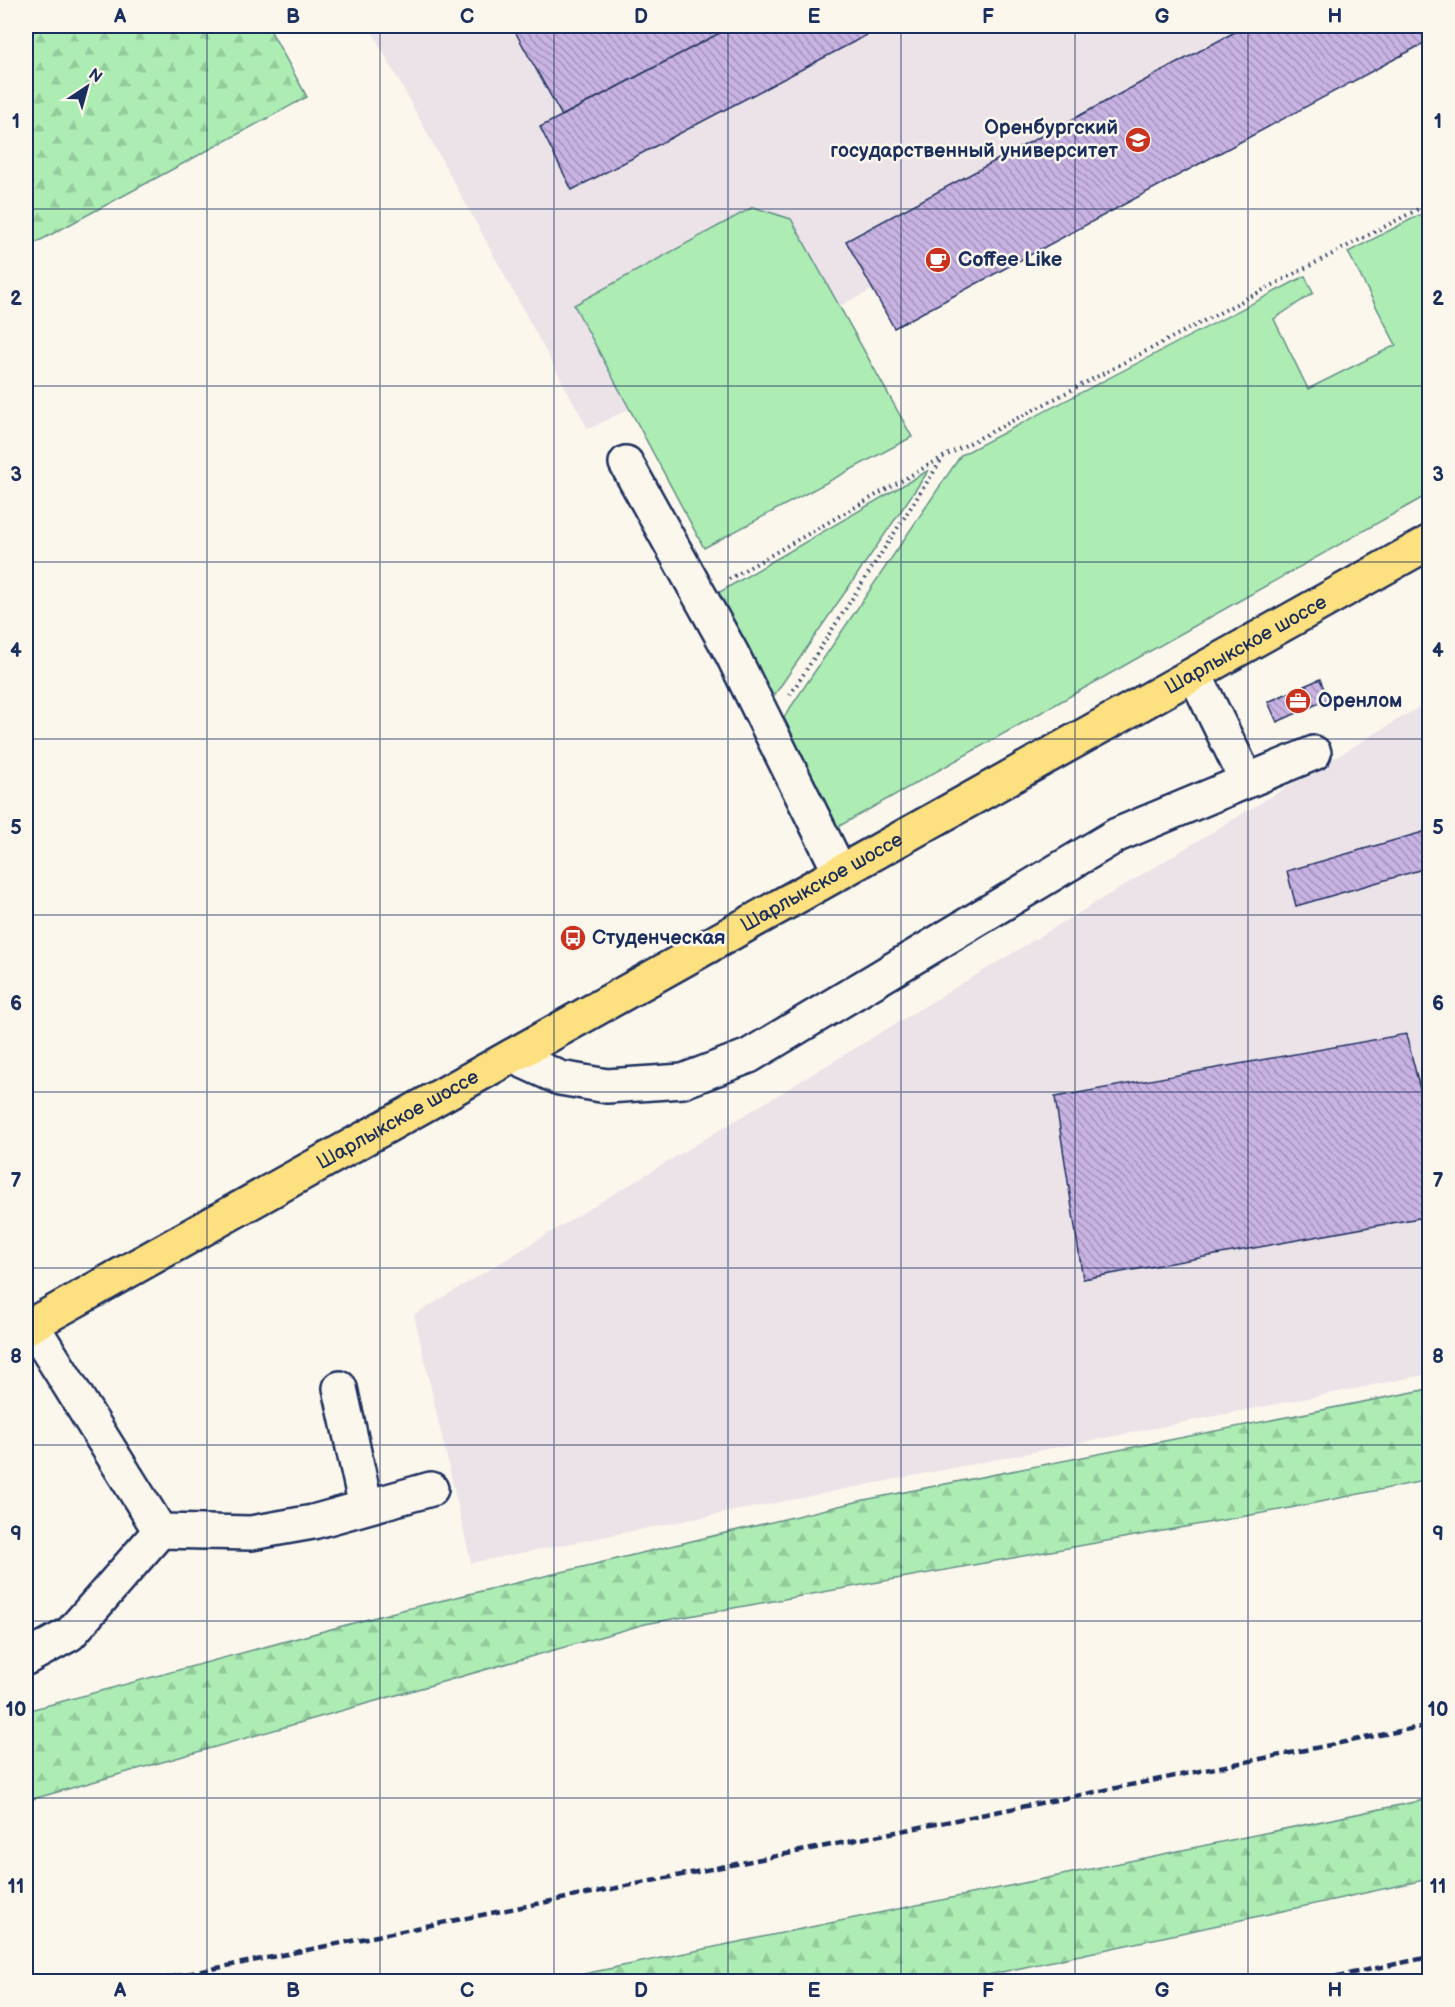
<svg xmlns="http://www.w3.org/2000/svg" width="1455" height="2007" font-family="'Balsamiq Sans',sans-serif">
<style>
.built{fill:#ece3e9}
.green{fill:#adecb3;stroke:#648e88;stroke-width:1.5}
.forest{fill:url(#forest-firs);stroke:#648e88;stroke-width:1.5}
.building{fill:url(#building-back-hatch);stroke:#1b2f5e;stroke-width:1.5}
.lines{fill:none;stroke-linecap:round;stroke-linejoin:round}
.minor-casing{stroke:#1b2f5e;stroke-width:38}
.major-casing{stroke:#1b2f5e;stroke-width:38}
.path{stroke:#1b2f5e;stroke-width:4;stroke-dasharray:1.5 4.5;stroke-linecap:butt}
.minor{stroke:#fbf7ec;stroke-width:33}
.major{stroke:#fde080;stroke-width:33}
.rail{stroke:#1b2f5e;stroke-width:4.5;stroke-dasharray:9 4.5;stroke-linecap:butt}
.grid{fill:none;stroke:#1b2f5e;stroke-width:1.5;stroke-opacity:0.55}
.labels{text-anchor:middle;dominant-baseline:central;stroke-width:5;stroke-linejoin:round;paint-order:stroke}
.poi-label{font-size:20px;font-weight:bold;fill:#1b2f5e;stroke:#fbf7ec;text-anchor:start}
.street-label{font-size:20px;fill:#1b2f5e;stroke:#fbf7ec}
.neatline{fill:none;stroke:#1b2f5e;stroke-width:2}
.grid-label{font-size:20px;text-anchor:middle;font-weight:bold;fill:#1b2f5e}
</style>
<defs>
<pattern id="forest-firs" width="22" height="20" patternUnits="userSpaceOnUse" patternTransform="scale(1.5)"><rect width="22" height="20" fill="#adecb3"/><path d="M5 1l3.5 6h-7zM16 11l3.5 6h-7z" fill="#94cb9c"/></pattern>
<pattern id="building-back-hatch" width="6" height="6" patternUnits="userSpaceOnUse" patternTransform="scale(1.5)"><rect width="6" height="6" fill="#c9b3e3"/><path d="M-1 5l2 2M0 0l6 6M5-1l2 2" fill="none" stroke="#a292bb"/></pattern>
</defs>
<rect width="100%" height="100%" fill="#fbf7ec"/>
<filter id="ink" filterUnits="userSpaceOnUse"><feTurbulence type="fractalNoise" baseFrequency=".0167" numOctaves="2"/><feDisplacementMap in="SourceGraphic" scale="12" xChannelSelector="R" yChannelSelector="G"/><feConvolveMatrix kernelMatrix="1 2 1 2 8 2 1 2 1" color-interpolation-filters="sRGB"/></filter>
<g filter="url(#ink)">
<!-- built -->
<path class="built" d="M369 26H1412L588 429Z
M1429 701V1374L471 1563 414 1315Z"/>
<!-- green -->
<path class="green" d="M753 207 791 219 912 437 704 548 574 305Z
M1429 210V494L836 828 782 720 961 455 1305 276 1313 293 1274 319 1308 389 1396 345 1348 252Z
M929 470 773 697 718 593Z"/>
<!-- forest -->
<path class="forest" d="M26 26H268L307 97 26 248Z
M1429 1389V1480L1285 1509 645 1624 26 1801V1711L402 1610 864 1500Z
M1429 1799V1879L961 1981H550Z"/>
<!-- building -->
<path class="building" d="M512 26H733L562 116Z
M733 26H884L572 190 540 127Z
M1246 26H1430V40L894 328 846 241Z
M1320 679 1328 699 1277 722 1268 702Z
M1430 830V867L1296 906 1287 871Z
M1406 1034 1430 1128V1216L1083 1279 1055 1097Z"/>
<g class="lines">
<!-- minor casing -->
<g class="minor-casing">
<path id="minor" d="M626 463 732 654 840 872
M1195 675 1247 781
M512 1056 560 1078 607 1086 683 1081 749 1056 1117 835 1314 753
M32 1325 160 1531 251 1533 313 1522 431 1489
M340 1388 366 1507
M26 1658 70 1634 160 1531"/>
</g>
<!-- major casing -->
<g class="major-casing">
<g id="major">
<path id="s1" d="M26 1328 1430 542"/>
</g>
</g>
<!-- path -->
<path class="path" d="M729 579 943 457 1430 203
M790 695 942 459"/>
<!-- minor -->
<use href="#minor" class="minor"/>
<!-- major -->
<use href="#major" class="major"/>
<!-- rail -->
<path class="rail" d="M147 1982 1430 1725
M1309 1982 1430 1957
M1401 1982 1430 1976"/>
</g>
</g>
<!-- grid -->
<path class="grid" d="M207 26V1982M380 26V1982M554 26V1982M728 26V1982M901 26V1982M1075 26V1982M1248 26V1982M26 209H1430M26 386H1430M26 562H1430M26 739H1430M26 915H1430M26 1092H1430M26 1268H1430M26 1445H1430M26 1621H1430M26 1798H1430"/>
<!-- icons -->
<defs>
<g id="university-disc" transform="scale(1.35)"><circle r="9.5" fill="#c8321e" stroke="#fbf7ec"/><path d="M0-5L7-2L0 1L-7-2ZM-4 1L0 2.5L4 1V4Q0 6-4 4Z" fill="#fff"/></g>
<g id="cafe-disc" transform="scale(1.35)"><circle r="9.5" fill="#c8321e" stroke="#fbf7ec"/><path d="M-5.5-4.5H6V0H3Q3 3.5 0 3.5H-2.5Q-5.5 3.5-5.5 0ZM3-3.2v2h1.7v-2ZM-6 4.5H4V6H-6Z" fill="#fff"/></g>
<g id="office-disc" transform="scale(1.35)"><circle r="9.5" fill="#c8321e" stroke="#fbf7ec"/><path d="M-6-3h4V-5.5h4V-3h4V5H-6ZM-1-4.5V-3h2v-1.5ZM-6 0V1H6V0Z" fill="#fff"/></g>
<g id="bus-disc" transform="scale(1.35)"><circle r="9.5" fill="#c8321e" stroke="#fbf7ec"/><path d="M-5-6H5V4H4V6H2V4H-2V6H-4V4H-5ZM-3.5-4V0h7V-4ZM-3.5 1.2v1.5H-2V1.2ZM2 1.2v1.5H3.5V1.2Z" fill="#fff"/></g>
</defs>
<g fill-rule="evenodd">
<use href="#university-disc" x="1138" y="140"/>
<use href="#cafe-disc" x="938" y="260"/>
<use href="#office-disc" x="1298" y="701"/>
<use href="#bus-disc" x="573" y="938"/>
</g>
<g class="labels">
<!-- poi labels -->
<g class="poi-label">
<text x="1118" y="128" text-anchor="end">Оренбургский<tspan x="1118" dy="23">государственный университет</tspan></text>
<text x="958" y="260">Coffee Like</text>
<text x="1318" y="701">Оренлом</text>
<text x="592" y="938">Студенческая</text>
</g>
<!-- street labels -->
<g class="street-label">
<text stroke="none"><textPath href="#s1" startOffset="1398">Шарлыкское шоссе</textPath></text>
<text stroke="none"><textPath href="#s1" startOffset="912">Шарлыкское шоссе</textPath></text>
<text stroke="none"><textPath href="#s1" startOffset="426">Шарлыкское шоссе</textPath></text>
</g>
</g>
<!-- margin -->
<rect width="1455" height="2007" fill="none" stroke="#fbf7ec" stroke-width="66"/>
<!-- north arrow -->
<g transform="translate(87 87) rotate(36)" stroke="#fbf7ec" stroke-width="4.5" paint-order="stroke">
<path d="M0-4.5L10 22L0 15L-10 22Z" fill="#1b2f5e"/>
<text y="-9" font-size="16" font-weight="bold" text-anchor="middle" fill="#1b2f5e">N</text>
</g>
<rect x="33" y="33" width="1389" height="1941" class="neatline"/>
<g class="grid-label">
<text x="120" y="23">A</text>
<text x="293" y="23">B</text>
<text x="467" y="23">C</text>
<text x="641" y="23">D</text>
<text x="814" y="23">E</text>
<text x="988" y="23">F</text>
<text x="1162" y="23">G</text>
<text x="1335" y="23">H</text>
<text x="16" y="128">1</text>
<text x="1438" y="128">1</text>
<text x="16" y="305">2</text>
<text x="1438" y="305">2</text>
<text x="16" y="481">3</text>
<text x="1438" y="481">3</text>
<text x="16" y="657">4</text>
<text x="1438" y="657">4</text>
<text x="16" y="834">5</text>
<text x="1438" y="834">5</text>
<text x="16" y="1010">6</text>
<text x="1438" y="1010">6</text>
<text x="16" y="1187">7</text>
<text x="1438" y="1187">7</text>
<text x="16" y="1363">8</text>
<text x="1438" y="1363">8</text>
<text x="16" y="1540">9</text>
<text x="1438" y="1540">9</text>
<text x="16" y="1716">10</text>
<text x="1438" y="1716">10</text>
<text x="16" y="1893">11</text>
<text x="1438" y="1893">11</text>
<text x="120" y="1997">A</text>
<text x="293" y="1997">B</text>
<text x="467" y="1997">C</text>
<text x="641" y="1997">D</text>
<text x="814" y="1997">E</text>
<text x="988" y="1997">F</text>
<text x="1162" y="1997">G</text>
<text x="1335" y="1997">H</text>
</g>
</svg>
